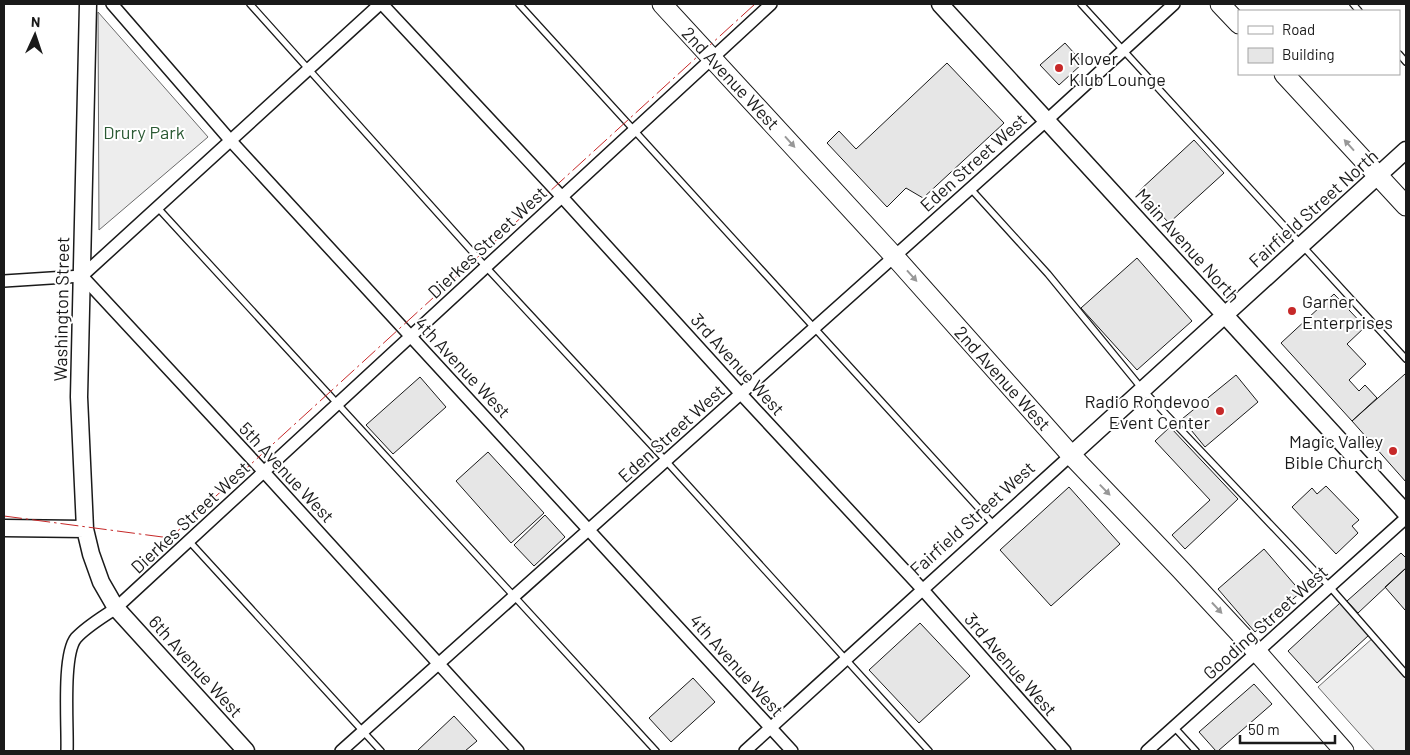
<svg xmlns="http://www.w3.org/2000/svg" width="1410" height="755" font-family="Barlow,sans-serif">
<style>
.built{fill:#ededed;stroke:#6a6a6a}
.building{fill:#e6e6e6;stroke:#1a1a1a}
.lines{fill:none;stroke-linecap:round;stroke-linejoin:round}
.lane-casing{stroke:#1a1a1a;stroke-width:8}
.street-casing{stroke:#1a1a1a;stroke-width:14}
.secondary-casing{stroke:#1a1a1a;stroke-width:19}
.primary-casing{stroke:#1a1a1a;stroke-width:21}
.lane{stroke:#fff;stroke-width:5.5}
.street{stroke:#fff;stroke-width:11}
.secondary{stroke:#fff;stroke-width:16}
.primary{stroke:#fff;stroke-width:19}
.power{stroke:#c62828;stroke-width:1;stroke-dasharray:18 4 2.5 4;stroke-linecap:butt}
.oneway{fill:#989898}
.poi-dot{fill:#c62828;stroke:#fff;stroke-width:2}
.labels{text-anchor:middle;dominant-baseline:central;stroke-width:4;stroke-linejoin:round;paint-order:stroke}
.poi-label{font-size:18px;fill:#1a1a1a;stroke:#fff;text-anchor:start}
.street-label{font-size:18px;fill:#1a1a1a;stroke:#fff}
.park-label{font-size:18px;fill:#2b5a34;stroke:#fff}
</style>
<rect width="100%" height="100%" fill="#fff"/>
<!-- built -->
<path class="built" d="M98 12 208 137 99 230Z
M1374 637 1406 674V751H1375L1318 687Z"/>
<!-- building -->
<path class="building" d="M1065 43 1083 63 1059 85 1040 65Z
M947 63 1004 123 923 198 906 188 887 207 827 143 839 131 856 149Z
M1194 140 1224 173 1169 223 1139 191Z
M1137 258 1192 321 1137 370 1081 308Z
M1334 294 1365 327 1347 344 1366 364 1349 380 1359 391 1365 385 1377 398 1352 421 1281 343Z
M1405 374 1406 375V482L1352 421Z
M1236 375 1258 402 1205 447 1182 419Z
M420 377 446 407 393 454 366 425Z
M1170 427 1238 499 1185 549 1172 535 1210 500 1155 441Z
M488 452 544 513 511 543 456 481Z
M1326 486 1359 520 1352 526 1358 533 1336 554 1292 507 1312 488 1317 494Z
M1069 487 1120 544 1051 606 1000 550Z
M545 515 565 537 534 566 514 545Z
M1264 549 1301 592 1255 632 1218 589Z
M1401 553 1406 558V568L1358 613 1347 601Z
M1406 568V609L1405 610 1385 587Z
M1340 603 1369 635 1317 683 1288 651Z
M920 623 970 676 919 723 869 670Z
M693 678 715 702 671 742 649 718Z
M1254 684 1272 704 1218 751H1216L1199 732Z
M454 716 477 741 465 751H417Z"/>
<g class="lines">
<!-- lane casing -->
<g class="lane-casing">
<path id="lane" d="M250 4 486 267 666 461 929 751
M519 4 994 525
M1081 4 1406 359
M1353 4 1359 11
M1399 54 1406 62
M970 188 1048 274 1143 390 1330 587 1406 674
M157 207 656 751
M189 541 381 751
M1174 727 1196 751"/>
</g>
<!-- street casing -->
<g class="street-casing">
<path id="street" d="M112 4 230 140 792 751
M382 4 562 197 741 394 923 590 1065 751
M82 276 380 4
M4 281 82 276 264 472 518 751
M67 751C68 727 62 655 76 638 87 626 103 617 116 608L771 4
M341 751 1047 120 1174 4
M745 751 1071 455
M1147 751 1406 518"/>
</g>
<!-- secondary casing -->
<g class="secondary-casing">
<path id="secondary" d="M88 4 79 397 85 529 91 554 101 582 116 608 246 751
M940 4 1406 513
M1071 455 1406 150
M4 528 85 529"/>
</g>
<!-- primary casing -->
<g class="primary-casing">
<path id="primary" d="M662 4 894 256 1071 455 1180 569 1257 652 1344 751
M1220 4 1239 24
M1284 74 1406 206"/>
</g>
<!-- lane -->
<use href="#lane" class="lane"/>
<!-- street -->
<use href="#street" class="street"/>
<!-- secondary -->
<use href="#secondary" class="secondary"/>
<!-- primary -->
<use href="#primary" class="primary"/>
<!-- power -->
<path class="power" d="M4 516 170 538 755 4"/>
</g>
<!-- one-way arrows -->
<defs><path id="oneway-solid" d="M-6-.8H1V-3.2L6.5 0L1 3.2V.8H-6Z" transform="scale(1.25)"/></defs>
<g class="oneway">
<use href="#oneway-solid" transform="translate(790 142) rotate(48)"/>
<use href="#oneway-solid" transform="translate(1349 145) rotate(-132)"/>
<use href="#oneway-solid" transform="translate(912 276) rotate(48)"/>
<use href="#oneway-solid" transform="translate(1105 490) rotate(46)"/>
<use href="#oneway-solid" transform="translate(1217 608) rotate(47)"/>
</g>
<!-- markers -->
<g class="poi-dot">
<circle cx="1059" cy="68" r="5"/>
<circle cx="1292" cy="311" r="5"/>
<circle cx="1220" cy="411" r="5"/>
<circle cx="1393" cy="451" r="5"/>
</g>
<g class="labels">
<!-- poi labels -->
<g class="poi-label">
<text x="1069" y="58">Klover<tspan x="1069" dy="21">Klub Lounge</tspan></text>
<text x="1302" y="301">Garner<tspan x="1302" dy="21">Enterprises</tspan></text>
<text x="1210" y="401" text-anchor="end">Radio Rondevoo<tspan x="1210" dy="21">Event Center</tspan></text>
<text x="1383" y="441" text-anchor="end">Magic Valley<tspan x="1383" dy="21">Bible Church</tspan></text>
</g>
<!-- street labels -->
<g class="street-label">
<text transform="translate(731 78) rotate(47)">2nd Avenue West</text>
<text transform="translate(973 162) rotate(-42)">Eden Street West</text>
<text transform="translate(1313 208) rotate(-42)">Fairfield Street North</text>
<text transform="translate(487 242) rotate(-43)">Dierkes Street West</text>
<text transform="translate(1188 245) rotate(48)">Main Avenue North</text>
<text transform="translate(61 309) rotate(-89)">Washington Street</text>
<text transform="translate(738 364) rotate(48)">3rd Avenue West</text>
<text transform="translate(463 367) rotate(47)">4th Avenue West</text>
<text transform="translate(1003 378) rotate(48)">2nd Avenue West</text>
<text transform="translate(671 433) rotate(-42)">Eden Street West</text>
<text transform="translate(287 472) rotate(47)">5th Avenue West</text>
<text transform="translate(190 517) rotate(-43)">Dierkes Street West</text>
<text transform="translate(972 518) rotate(-42)">Fairfield Street West</text>
<text transform="translate(1265 622) rotate(-42)">Gooding Street West</text>
<text transform="translate(1011 664) rotate(49)">3rd Avenue West</text>
<text transform="translate(737 665) rotate(48)">4th Avenue West</text>
<text transform="translate(196 666) rotate(48)">6th Avenue West</text>
</g>
<!-- park labels -->
<g class="park-label">
<text x="144" y="132">Drury Park</text>
</g>
</g>
<!-- border -->
<rect width="1410" height="755" fill="none" stroke="#1a1a1a" stroke-width="10"/>
<!-- legend -->
<rect x="1238" y="10" width="162" height="65" fill="#ffffff" stroke="#a3a3a3"/>
<rect x="1248" y="26" width="25" height="8" fill="#ffffff" stroke="#a3a3a3"/>
<text x="1282" y="35" font-size="15" fill="#1a1a1a">Road</text>
<rect x="1248" y="48" width="25" height="15" fill="#e6e6e6" stroke="#a3a3a3"/>
<text x="1282" y="60" font-size="15" fill="#1a1a1a">Building</text>
<!-- north arrow -->
<g transform="translate(35 35) rotate(3)" stroke="#ffffff" stroke-width="4" paint-order="stroke">
<path d="M0-4L9 19L0 12L-9 19Z" fill="#1a1a1a"/>
<text y="-8" font-size="14" font-weight="bold" text-anchor="middle" fill="#1a1a1a">N</text>
</g>
<!-- scale -->
<path d="M1240 735v8h95v-8" fill="none" stroke="#1a1a1a" stroke-width="2.5"/>
<text x="1248" y="735" font-size="15" fill="#1a1a1a" stroke="#ffffff" stroke-width="4" paint-order="stroke">50 m</text>
</svg>
